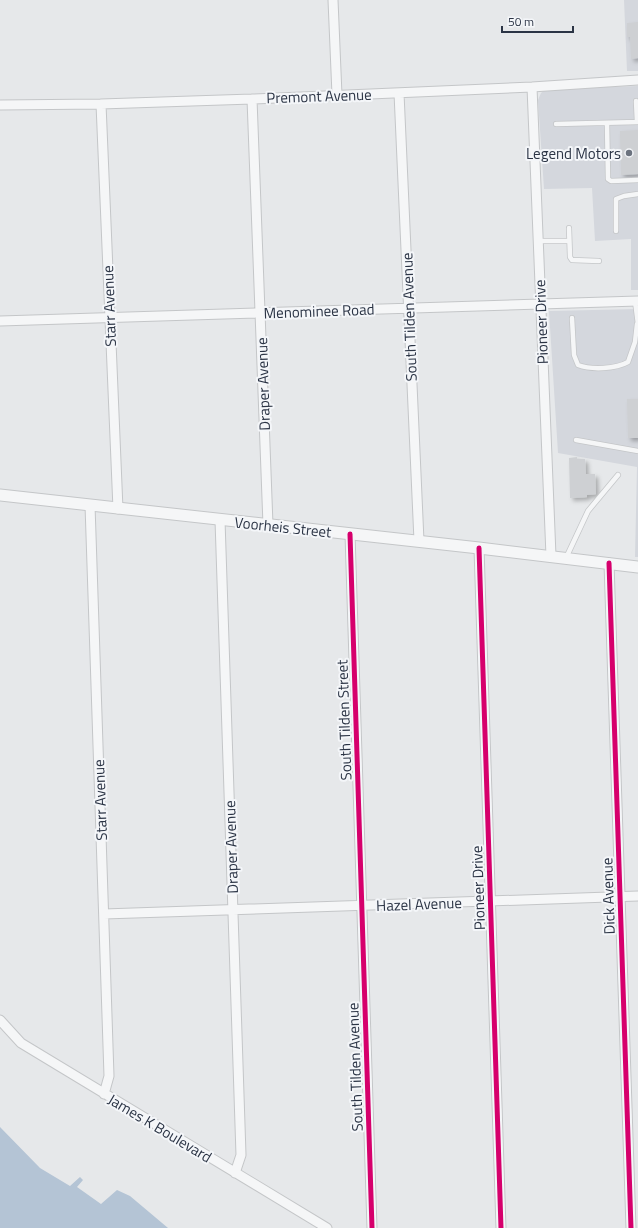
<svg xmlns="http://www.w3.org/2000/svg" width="638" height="1228" font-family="'Titillium Web',sans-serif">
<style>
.built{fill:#d4d7dd}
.water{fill:#b4c4d5}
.building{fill:#ced0d3;filter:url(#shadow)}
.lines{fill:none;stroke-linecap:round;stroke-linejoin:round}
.service-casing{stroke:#c4c6c8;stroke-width:6}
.minor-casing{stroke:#c4c6c8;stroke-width:11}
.tertiary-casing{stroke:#c4c6c8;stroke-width:13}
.service{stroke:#f5f6f7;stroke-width:4.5}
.minor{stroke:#f5f6f7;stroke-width:9}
.tertiary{stroke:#f5f6f7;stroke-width:11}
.cycleway-casing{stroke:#f4f6f9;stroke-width:8}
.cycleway{stroke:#d6006c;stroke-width:5}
.poi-dot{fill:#6c737f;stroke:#f4f6f9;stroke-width:1.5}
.labels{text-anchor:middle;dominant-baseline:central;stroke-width:4;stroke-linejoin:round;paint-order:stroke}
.street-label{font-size:15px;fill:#2b3445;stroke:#f4f6f9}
.poi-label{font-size:15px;fill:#2b3445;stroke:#f4f6f9;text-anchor:end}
</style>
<defs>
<filter id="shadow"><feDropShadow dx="3" dy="3" stdDeviation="2" flood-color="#0004"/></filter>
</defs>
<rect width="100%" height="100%" fill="#e6e8ea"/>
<!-- built -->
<path class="built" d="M624 0H638V71H627Z
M638 86V290H631V239L595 241 592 188 544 189 538 100 541 93 546 89Z
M638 309V557H635L637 467 558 453 549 311Z"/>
<!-- water -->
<path class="water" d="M0 1127 40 1168 70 1186 80 1177 83 1180 77 1187 101 1204 117 1190 130 1196 168 1228H0Z"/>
<!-- building -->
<path class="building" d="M638 22V58L631 59 630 37H627V23Z
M638 130V174L621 175 620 131Z
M627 399H638V438H628Z
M577 457V459H585L586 474H595L596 494 587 495V497L570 498 569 458Z"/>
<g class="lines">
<!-- service casing -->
<g class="service-casing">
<path id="service" d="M636 101 637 122
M607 123 608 179 611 181 638 180
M556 124 638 122
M569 228 570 257 572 260 599 261
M616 231V199L624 196 638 194
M538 241H569
M635 301 638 324
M572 318 574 355 578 365C591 370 616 369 628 362L635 342 637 324
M576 440 638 451
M566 558 588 511 618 475"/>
</g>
<!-- minor casing -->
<g class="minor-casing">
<path id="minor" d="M333 0 337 95
M532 87 551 556
M399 93 419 541
M252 99 268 525
M101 104 118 509
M0 105 101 104 252 99 532 87 638 80
M0 321 638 301
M90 505 109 1076 104 1094
M220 520 241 1155 235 1173
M350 534 372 1228
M479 548 501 1228
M609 563 631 1228
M104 914 638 896
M0 1020 21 1043 327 1228"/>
</g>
<!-- tertiary casing -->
<g class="tertiary-casing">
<path id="tertiary" d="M0 495 479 548 638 567"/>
</g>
<!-- service -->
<use href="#service" class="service"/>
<!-- minor -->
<use href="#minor" class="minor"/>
<!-- tertiary -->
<use href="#tertiary" class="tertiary"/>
<!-- cycleway casing -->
<g class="cycleway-casing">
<path id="cycleway" d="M350 534 372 1228
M479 548 501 1228
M609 563 631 1228"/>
</g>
<!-- cycleway -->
<use href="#cycleway" class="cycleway"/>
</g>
<!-- markers -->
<circle class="poi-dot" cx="629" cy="153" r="4"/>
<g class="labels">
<!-- street labels -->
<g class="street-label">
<text transform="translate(319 96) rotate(-2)">Premont Avenue</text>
<text transform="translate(109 306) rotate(-92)">Starr Avenue</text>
<text transform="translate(319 311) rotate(-2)">Menominee Road</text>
<text transform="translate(409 317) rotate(-92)">South Tilden Avenue</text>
<text transform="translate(541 322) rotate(-92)">Pioneer Drive</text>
<text transform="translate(263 384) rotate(-92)">Draper Avenue</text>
<text transform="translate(283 527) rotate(6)">Voorheis Street</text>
<text transform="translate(344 720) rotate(-92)">South Tilden Street</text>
<text transform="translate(100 800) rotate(-92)">Starr Avenue</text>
<text transform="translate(231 847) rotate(-92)">Draper Avenue</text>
<text transform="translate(478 888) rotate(-92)">Pioneer Drive</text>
<text transform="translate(608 896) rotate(-92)">Dick Avenue</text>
<text transform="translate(419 904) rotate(-2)">Hazel Avenue</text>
<text transform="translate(355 1067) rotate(-92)">South Tilden Avenue</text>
<text transform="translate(160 1128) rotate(31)">James K Boulevard</text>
</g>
<!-- poi labels -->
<g class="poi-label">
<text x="621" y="153">Legend Motors</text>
</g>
</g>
<!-- scale -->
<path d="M502 26v6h71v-6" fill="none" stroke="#2b3445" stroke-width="2"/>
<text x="508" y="26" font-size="12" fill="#2b3445" stroke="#f4f6f9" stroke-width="3" paint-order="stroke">50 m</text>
</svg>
